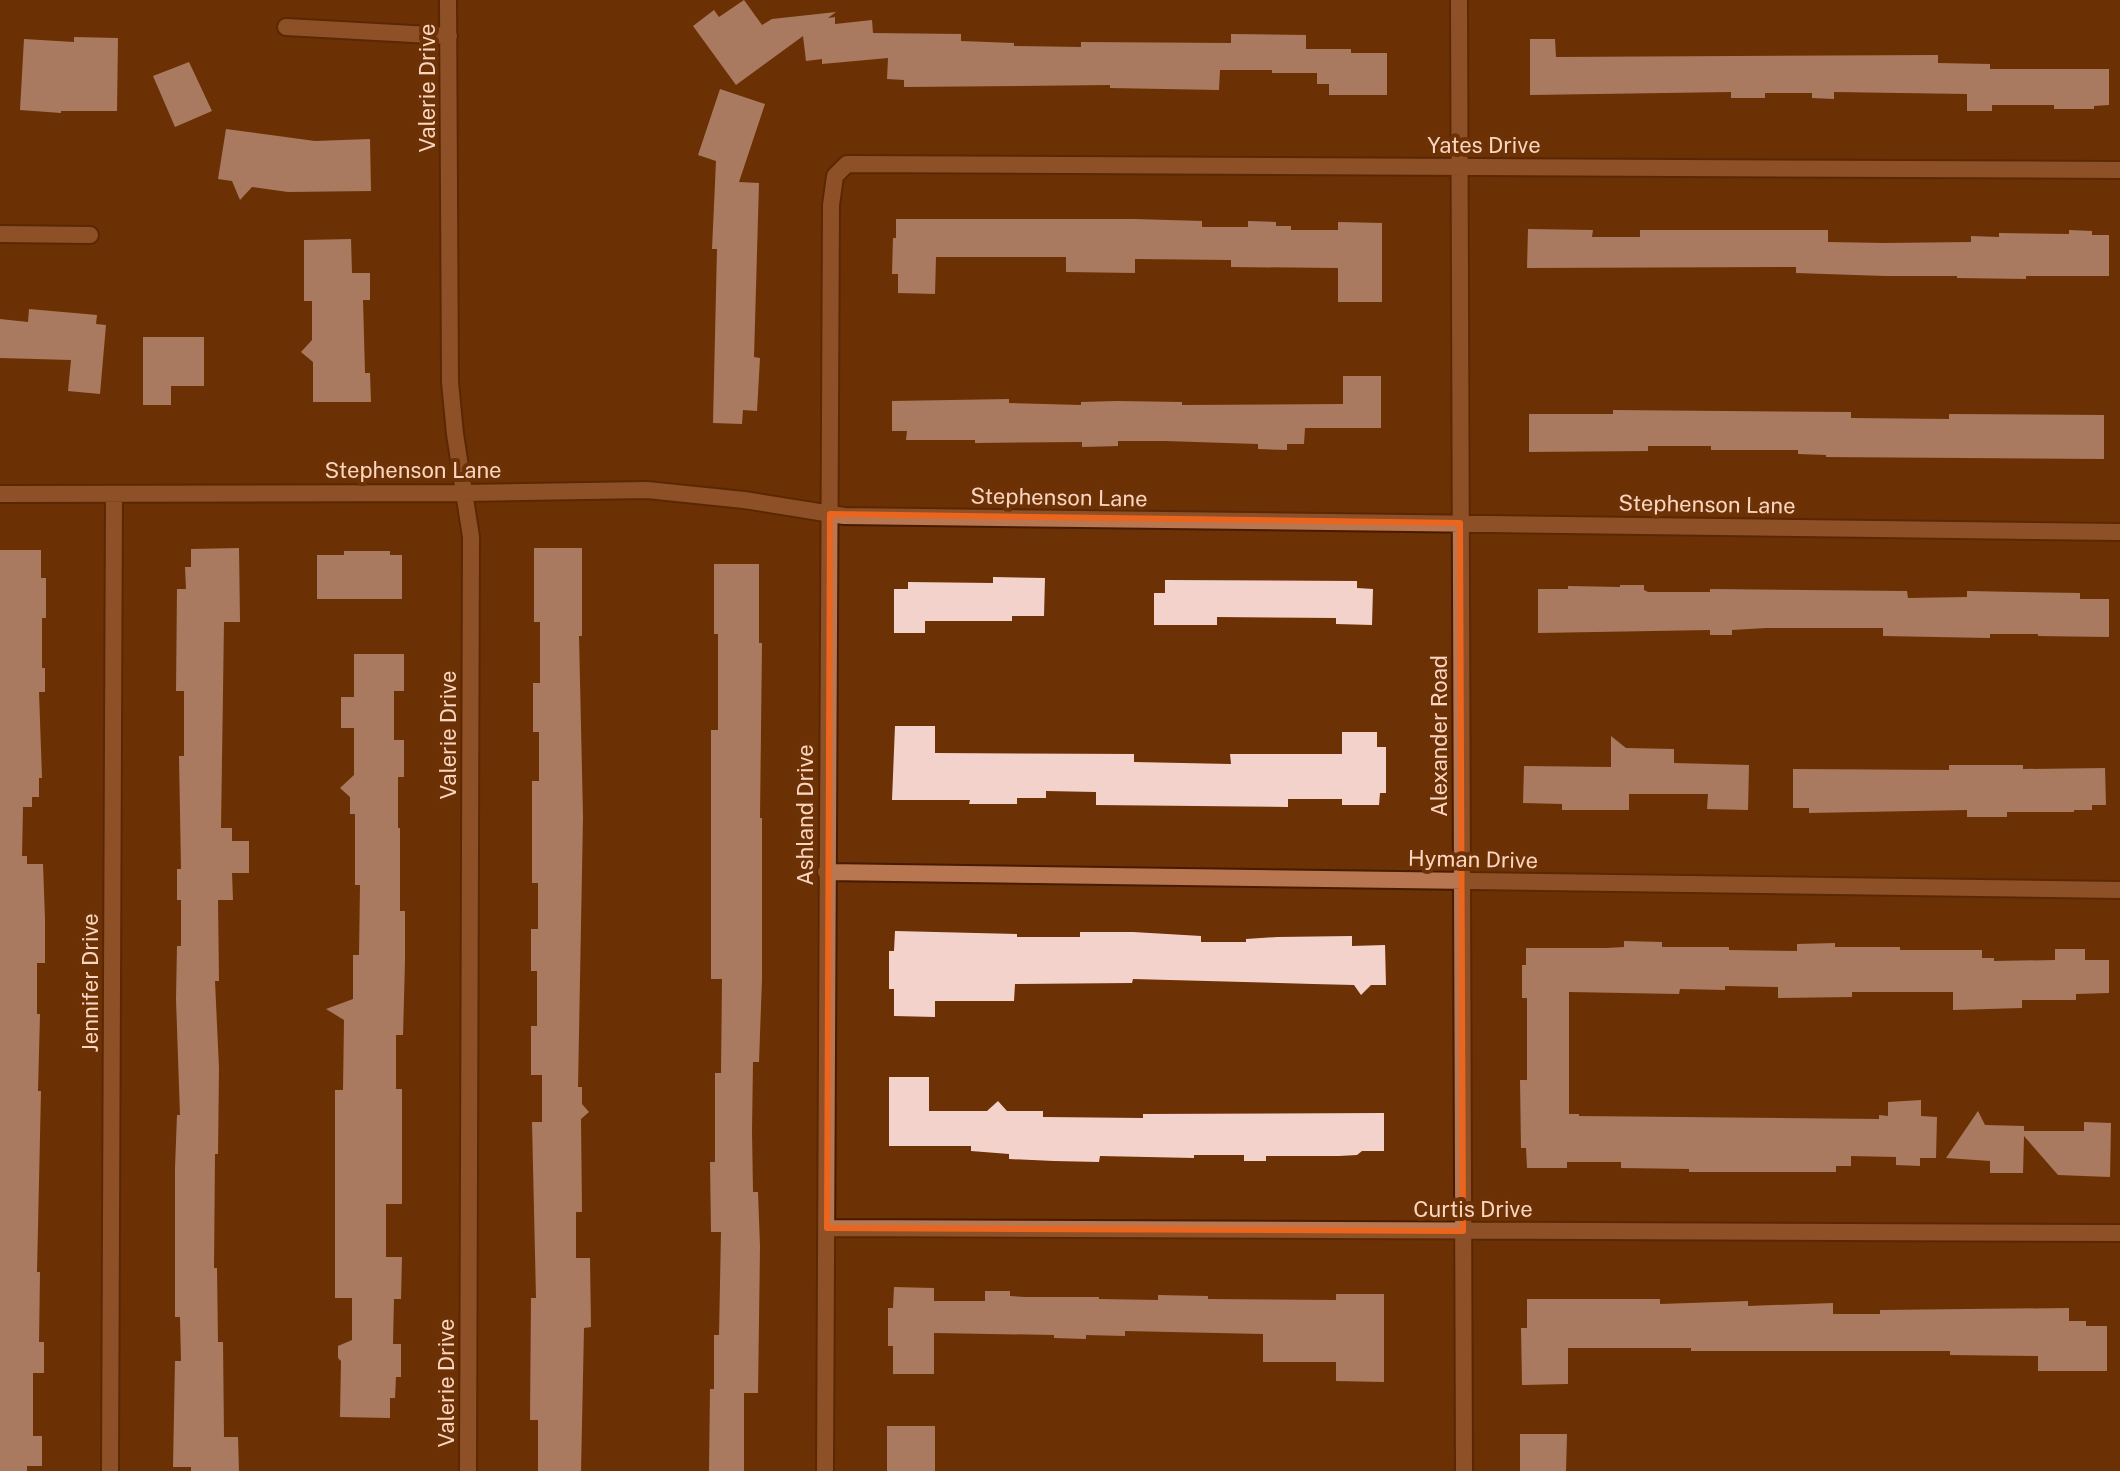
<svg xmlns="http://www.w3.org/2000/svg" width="2120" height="1471" font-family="'Public Sans',sans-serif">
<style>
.building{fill:#f4d2cc}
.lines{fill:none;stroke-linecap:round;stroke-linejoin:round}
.street-casing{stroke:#471b00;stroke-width:20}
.street{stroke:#b87651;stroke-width:16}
.marked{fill:none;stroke:#ea651e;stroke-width:6;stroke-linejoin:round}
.labels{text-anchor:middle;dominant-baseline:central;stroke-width:8;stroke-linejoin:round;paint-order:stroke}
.street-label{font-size:22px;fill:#fad5c1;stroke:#6c3105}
</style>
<rect width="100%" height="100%" fill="#6c3105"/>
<!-- building -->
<path class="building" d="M744 0 762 25 772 19 836 12 828 18 835 17V24L872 20 873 33 961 34V41L1014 43V46L1081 47V42L1231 43V34L1306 35V49H1351V53H1387V95H1329V84H1317V73H1272V70H1220L1219 90 1110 88V85L904 87V80L887 79 888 58 822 64V59L806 61 803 36 736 85 693 26 714 10 719 17Z
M74 37 118 38 117 111H61V113L20 110 24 39 74 42Z
M1530 39H1555L1556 57 1938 55V63L1990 64V69H2109V105L2094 106V109H2054V105H1992V111H1967V94L1834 92V99L1812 98V93H1765V98H1731V92L1530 95Z
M189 62 212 111 175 127 153 76Z
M720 89 765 104 739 182 759 183 754 357 760 358 757 411 743 410 742 424 713 423 717 249H712L716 161 698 155Z
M226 129 315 141 370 139 371 191 288 192 252 187 240 200 232 181 218 179Z
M896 219H1135L1202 221V227H1248V221L1276 222V226H1291V230H1338V222L1382 223V302H1338V268L1231 267V260L1135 259V273L1066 272V257H936L935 294 898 293V274H892L893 238H896Z
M1528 229 1593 230 1592 237H1640V230H1828V242L1885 243 1971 242V236L1999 237V233L2069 234V230L2092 231V235H2109V276H2026V279L1957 278V276H1885L1796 273V267L1527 268Z
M351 239 352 273H370V300H363L365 373H370L371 402H313V362L301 352 312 340V301H304V240Z
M29 309 97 315 96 324 106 325 100 394 68 391 71 360 0 358V319L28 322Z
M143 337H204V386H171V405H143Z
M1343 376H1381V428H1305L1304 444H1287V450L1258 449V444L1165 441H1118V446L1082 447V442L975 443V440H906L907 431H892V401L1009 399V403L1081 405V402L1117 401 1182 402V405L1343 404Z
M1613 410 1851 412V418L1949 419V414L2104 415V459L1826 457V455L1798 454V450H1711V446H1648V451L1529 452V414H1613Z
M239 548 240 622H224L221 828H232V841H249V873H232L233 900H218L219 981H215L219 1068 218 1154H215L214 1268H217L218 1342H223L224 1437H238L239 1471H191V1467H173L175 1361H181L180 1317H175V1168L177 1115H180L176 999 177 946H181V900H177V869H181L179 756H184V691H176L177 589H186L185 567H191V549Z
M534 548H582V636H579L583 817 578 1087H582V1104L589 1112 581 1119 582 1212H576V1258H590L591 1327 584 1328 581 1471H538V1420H530L531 1298H536L532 1122H542V1075H531V1026H537V971H531V929H538V883H532V781H539V732H533V683H540V622H534Z
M0 550H41V578H46V618H42V668H45V692H39L42 778H39V797H32V807H23L22 856H27V864H43L45 919V963H37V1014H40L38 1091H41L37 1272H40L39 1342H44V1373H33V1436H42V1466H27V1471H0Z
M344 551H390V555H402V599H317V555H344Z
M714 564H759V643H762L760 818H762V979L759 1062H753L752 1131 753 1192H758L760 1247 758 1393H744V1471H709L710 1389H714V1335H719L721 1232H711L710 1162H715V1073H721L722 979H711V730H718V634H714Z
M993 577 1045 578 1044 616H1012V621H925V633H894V589H908V582L993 583Z
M1165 580 1357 581V588L1373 589 1372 625 1336 624V618L1217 617V625H1154V593H1165Z
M1620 585H1644V590L1648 592H1710V589L1907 591 1908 598 1967 597V591L2080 593V599H2109V637L2038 636V634H1990V638L1883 636V628H1766L1732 630V635H1710V630L1538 633V589H1568V586L1620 587Z
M354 654H404V691H394V740H404V777H398V828H400V911H405V961L403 1035H396V1089H402V1204H386V1257H402L401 1299H394L393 1344H401V1377H396L395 1398H390V1418L340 1417 341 1361 338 1358V1346L352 1340V1298H335V1090H343L344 1020 326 1009 353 999V955H359L360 885H355V814H350V797L340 788 354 775V728H341V697H354Z
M895 726H935V753L1134 754V762L1231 764 1230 754H1342V732H1377V747H1386V793H1380L1379 805H1342V799H1288V807L1096 805V792L1046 791V798H1017V804H969L970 800H892Z
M1611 736 1626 748 1674 749V763L1749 765 1748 810 1707 809 1708 794H1629V810H1562V804L1523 803 1524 766 1611 767Z
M1949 765H2023V769L2105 768 2106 805H2092V810H2074V812H2007V817H1967V810L1809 813V808H1793V769L1949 770Z
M895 931 1017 934V937H1080V932H1133L1201 936V942H1246V939L1277 937 1352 936V946L1385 945 1386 985H1371L1361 995 1354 985 1313 984 1133 979 1132 983 1015 984 1014 1001H935V1017L894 1016V989H889V951H894Z
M1624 941 1662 942V947H1729V950L1797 951V944L1835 943V947H1900V950H1982V958H1994V961L2055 960V949H2085V960H2109V993L2076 994V1000H2022V1008L1953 1010V992H1852V997L1778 998V987L1725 986V990L1680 989 1679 994 1569 992V1114H1579V1116L1879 1119V1115L1888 1116V1102L1921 1100V1116L1937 1117 1936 1158H1920V1166L1896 1165V1157L1851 1156V1166H1836V1172H1689V1169L1621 1168V1162H1567V1168H1527L1526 1148H1521L1520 1080H1527V998H1522V965H1526V948H1607L1624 947Z
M889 1077H929V1111H987L998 1101 1007 1111H1043V1117L1143 1118V1114L1384 1113V1151H1362L1357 1155 1339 1156H1266V1161H1244V1155H1194V1158L1100 1156 1099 1162 1054 1161 1009 1159V1154L971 1151V1146H889Z
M1978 1111 1985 1125 2024 1126V1131H2084V1122L2111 1123 2110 1177 2058 1175 2024 1136 2023 1173H1990V1161L1946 1158Z
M894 1287 934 1288V1301H985V1291H1010V1296L1025 1297H1099V1299L1158 1300V1295L1208 1296V1299L1336 1300V1294H1384V1382L1336 1381V1362H1263V1334L1125 1331V1336L1086 1335V1339L1054 1338V1335L934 1333V1374H893V1346H888V1308H893Z
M1527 1299H1660V1304L1748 1301V1306L1833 1303V1314H1880V1310L2069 1308V1321H2086V1326H2107V1371H2038V1356L1950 1355V1351H1691V1348H1568V1384L1522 1385 1521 1328H1527Z
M887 1426H935V1471H887Z
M1520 1434H1567L1566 1471H1520Z"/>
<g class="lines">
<!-- street casing -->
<g class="street-casing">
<path id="street" d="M448 0 450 382 455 434 471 537 468 1471
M1459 0 1464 1471
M286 27 449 36
M0 234 90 235
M0 494 464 493 647 490 744 500 844 516 2120 532
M826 872 2120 890
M827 1228 2120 1233
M110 1471 114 495
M825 1471 831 205 835 176 847 164 2120 170"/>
</g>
<!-- street -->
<use href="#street" class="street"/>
</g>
<!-- marked area -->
<path d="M0 0H2120V1471H0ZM830 514 1460 523 1463 1231 827 1228Z" fill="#6c3105" fill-opacity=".55" fill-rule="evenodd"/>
<path class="marked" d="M830 514 1460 523 1463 1231 827 1228Z"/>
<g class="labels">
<!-- street labels -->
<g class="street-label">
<text transform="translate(427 88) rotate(-90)">Valerie Drive</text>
<text x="1484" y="145">Yates Drive</text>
<text x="413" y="470">Stephenson Lane</text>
<text transform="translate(1059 497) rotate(1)">Stephenson Lane</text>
<text transform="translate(1707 504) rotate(1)">Stephenson Lane</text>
<text transform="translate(448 735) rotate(-90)">Valerie Drive</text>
<text transform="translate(1439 736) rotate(-90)">Alexander Road</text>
<text transform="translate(805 815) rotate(-90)">Ashland Drive</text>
<text transform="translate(1473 859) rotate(1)">Hyman Drive</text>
<text transform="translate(90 983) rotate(-90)">Jennifer Drive</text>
<text x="1473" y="1209">Curtis Drive</text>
<text transform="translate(446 1383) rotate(-90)">Valerie Drive</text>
</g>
</g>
</svg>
